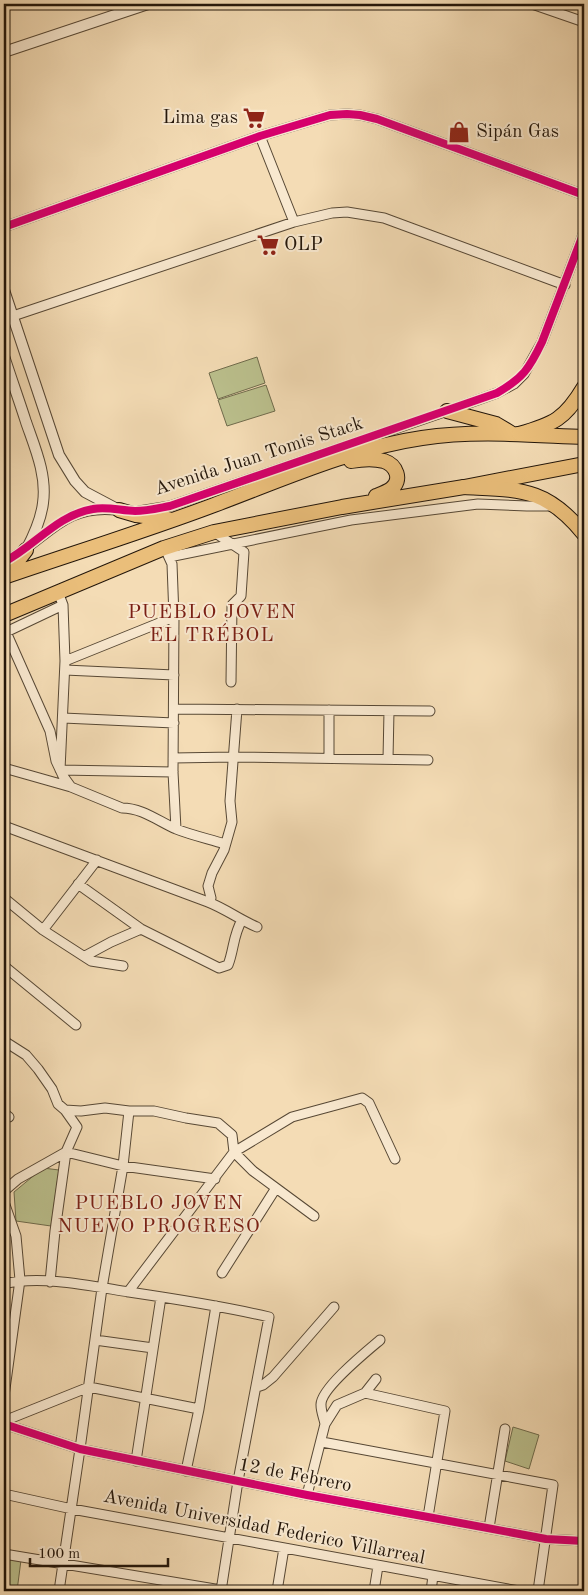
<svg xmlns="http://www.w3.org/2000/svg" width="588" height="1595" font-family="'Old Standard TT',serif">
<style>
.green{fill:#bbc08d;stroke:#6f6b4c}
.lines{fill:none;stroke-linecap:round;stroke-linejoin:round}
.minor-casing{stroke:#574835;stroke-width:11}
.tertiary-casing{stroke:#574835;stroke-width:12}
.primary-casing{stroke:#23160a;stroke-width:16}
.trunk-casing{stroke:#23160a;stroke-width:16}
.minor{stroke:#f8e8cf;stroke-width:9}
.tertiary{stroke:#f8e8cf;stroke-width:10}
.primary{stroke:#eabe7a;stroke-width:14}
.trunk{stroke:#eabe7a;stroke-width:14}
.cycleway-casing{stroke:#f8e8cf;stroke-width:11}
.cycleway{stroke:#d6006c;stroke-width:8}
.labels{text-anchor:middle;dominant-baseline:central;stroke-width:4;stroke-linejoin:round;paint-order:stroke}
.poi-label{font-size:19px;fill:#23160a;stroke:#f8e8cf;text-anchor:start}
.street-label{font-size:19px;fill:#23160a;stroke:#f8e8cf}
.neighbourhood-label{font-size:20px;letter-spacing:1px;fill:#7a1f14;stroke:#f8e8cf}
</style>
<rect width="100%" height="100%" fill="#f4dcb5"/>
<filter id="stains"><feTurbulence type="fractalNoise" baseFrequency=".004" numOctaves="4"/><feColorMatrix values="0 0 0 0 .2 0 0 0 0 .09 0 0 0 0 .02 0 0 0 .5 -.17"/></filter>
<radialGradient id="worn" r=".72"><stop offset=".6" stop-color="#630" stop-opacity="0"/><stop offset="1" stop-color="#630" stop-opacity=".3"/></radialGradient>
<!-- green -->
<path class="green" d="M257 357 265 383 218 399 209 373Z
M266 385 275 411 227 426 218 400Z
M43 1168 59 1170 51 1226 16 1221 14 1192Z
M513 1427 539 1435 529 1469 505 1461Z
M4 1557 21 1560 17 1591H4Z"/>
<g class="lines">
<!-- minor casing -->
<g class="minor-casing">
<path id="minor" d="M532 4 584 22
M260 136 294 222
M4 227 260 136 330 115 347 114 360 115 377 119 584 195
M4 319 294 222 332 213 347 212 384 218 565 285
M139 511 170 506 447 411 497 393 514 384 524 374 542 342 584 232
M214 532 244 552 241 596 232 605 231 682
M167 553 172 564 174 617 173 772 176 829
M169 557 351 520 478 504 527 506H552
M4 562C47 541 61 504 116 510
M58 592 63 605 65 661 60 770 173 772
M6 632 50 731 56 761 63 776 71 787 122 808C142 808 158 821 176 829 191 835 209 839 225 844
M4 633 63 605
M65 661 174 617
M65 670 174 675
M175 709 430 711
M237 709 230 801 232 822 224 850 212 873 208 886 211 898 208 902C226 909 240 920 257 927
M329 710V758
M63 718 174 723
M173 758 234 757 428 760
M388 759 389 711
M4 768 71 787
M4 826 208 902
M78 884 141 929 219 968 228 965C234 950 233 935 242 920
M4 898 43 930 91 961 123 966
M43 930 97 860
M85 956 111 942 141 929
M4 966 76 1025
M4 1041 26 1055 38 1069 52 1089 58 1104 65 1110 81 1111 105 1108 129 1111H154L186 1118 218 1123 232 1135 234 1152 253 1171 314 1216
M4 1113 9 1117
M4 1191 18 1179 66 1152 123 1166 215 1179
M4 1202 16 1236 20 1280 4 1396
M222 1273 276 1188
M50 1282 55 1231 66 1152 77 1127 65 1110
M4 1284C41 1275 91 1286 129 1292 176 1299 223 1306 269 1317L238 1481 221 1591
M128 1292 234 1152 292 1117 362 1098 369 1103 395 1159
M95 1340 153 1348
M257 1387 263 1385 273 1377 334 1307
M365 1393 445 1411 428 1517
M4 1421 89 1387 199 1409
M4 1424 80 1449 307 1495 428 1517 546 1539 584 1541
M325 1424C324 1418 321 1412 321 1405 320 1389 367 1351 380 1340
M322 1442 553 1485 538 1591
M136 1461 161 1297
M186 1471 199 1409 216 1306
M4 1494 72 1509 519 1591
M307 1495 325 1424 337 1405 365 1393 376 1379
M489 1528 505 1429
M4 1554 221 1590
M59 1591 80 1449 102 1288 123 1166 129 1111
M277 1591 284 1548
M374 1591 378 1566
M431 1591 433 1576"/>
</g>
<!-- tertiary casing -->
<g class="tertiary-casing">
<path id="tertiary" d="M4 52 148 4
M4 290 59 455 75 481 85 492 119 510
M4 356C11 378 19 400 26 422 35 448 47 475 43 503 41 520 34 535 26 550"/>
</g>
<!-- primary casing -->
<g class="primary-casing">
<path id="primary" d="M447 411 496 424 511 433
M351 461C362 459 373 458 384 461 396 465 403 480 391 489 387 492 381 494 376 496
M119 510 136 515 168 519
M6 576 26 550
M4 577C74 553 145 531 214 505 281 480 352 448 422 438 476 430 530 435 584 437
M4 615 164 548 214 532 342 507 464 487 584 464"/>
</g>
<!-- trunk casing -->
<g class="trunk-casing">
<path id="trunk" d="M519 434C554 424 565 419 584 387
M464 487C520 490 546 487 584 534"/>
</g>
<!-- minor -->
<use href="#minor" class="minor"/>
<!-- tertiary -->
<use href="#tertiary" class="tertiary"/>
<!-- primary -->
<use href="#primary" class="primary"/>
<!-- trunk -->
<use href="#trunk" class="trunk"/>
<!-- cycleway casing -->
<g class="cycleway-casing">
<path id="cycleway" d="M4 227 260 136 330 115 347 114 360 115 377 119 584 195
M4 562C35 546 57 515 93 509 107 506 122 511 135 511 147 511 159 508 170 506L497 393C523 378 529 369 542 342L584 232
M4 1424 80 1449 307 1495 428 1517 546 1539 584 1541"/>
</g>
<!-- cycleway -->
<use href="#cycleway" class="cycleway"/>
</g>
<!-- icons -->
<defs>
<g id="supermarket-bare" transform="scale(1.725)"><path d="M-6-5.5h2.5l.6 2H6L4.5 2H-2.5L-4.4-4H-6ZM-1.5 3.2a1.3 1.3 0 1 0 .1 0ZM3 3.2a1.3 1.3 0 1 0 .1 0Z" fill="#8f2418" stroke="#f8e8cf" stroke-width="2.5" paint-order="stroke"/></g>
<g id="shop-bare" transform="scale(1.725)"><path d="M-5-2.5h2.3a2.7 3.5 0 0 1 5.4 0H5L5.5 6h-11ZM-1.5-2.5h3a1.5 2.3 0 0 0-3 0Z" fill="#8f2418" stroke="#f8e8cf" stroke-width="2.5" paint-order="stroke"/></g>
</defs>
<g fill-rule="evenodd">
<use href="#supermarket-bare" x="254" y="118"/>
<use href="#shop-bare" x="459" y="132"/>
<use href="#supermarket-bare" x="268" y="245"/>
</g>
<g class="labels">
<!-- poi labels -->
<g class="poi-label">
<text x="238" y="118" text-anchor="end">Lima gas</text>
<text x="476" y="132">Sipán Gas</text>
<text x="284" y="245">OLP</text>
</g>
<!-- street labels -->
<g class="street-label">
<text transform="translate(259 457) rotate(-18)">Avenida Juan Tomis Stack</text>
<text transform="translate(295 1476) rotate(11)">12 de Febrero</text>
<text transform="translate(264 1528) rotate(11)">Avenida Universidad Federico Villarreal</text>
</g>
<!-- neighbourhood labels -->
<g class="neighbourhood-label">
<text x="212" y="613">PUEBLO JOVEN<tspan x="212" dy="23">EL TRÉBOL</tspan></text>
<text x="159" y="1204">PUEBLO JOVEN<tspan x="159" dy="23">NUEVO PROGRESO</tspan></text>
</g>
</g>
<!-- margin -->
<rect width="588" height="1595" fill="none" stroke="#f4dcb5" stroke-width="20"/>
<rect x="5" y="5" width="578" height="1585" fill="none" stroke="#23160a" stroke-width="2.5"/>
<rect x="10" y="10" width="568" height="1575" fill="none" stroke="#23160a"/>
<!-- scale -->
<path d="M30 1558v8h138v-8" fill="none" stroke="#23160a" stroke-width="2.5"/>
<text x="38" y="1558" font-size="15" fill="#23160a" stroke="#f8e8cf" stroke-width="4" paint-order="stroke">100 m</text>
<rect width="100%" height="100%" filter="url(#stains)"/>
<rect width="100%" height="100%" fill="url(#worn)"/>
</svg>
